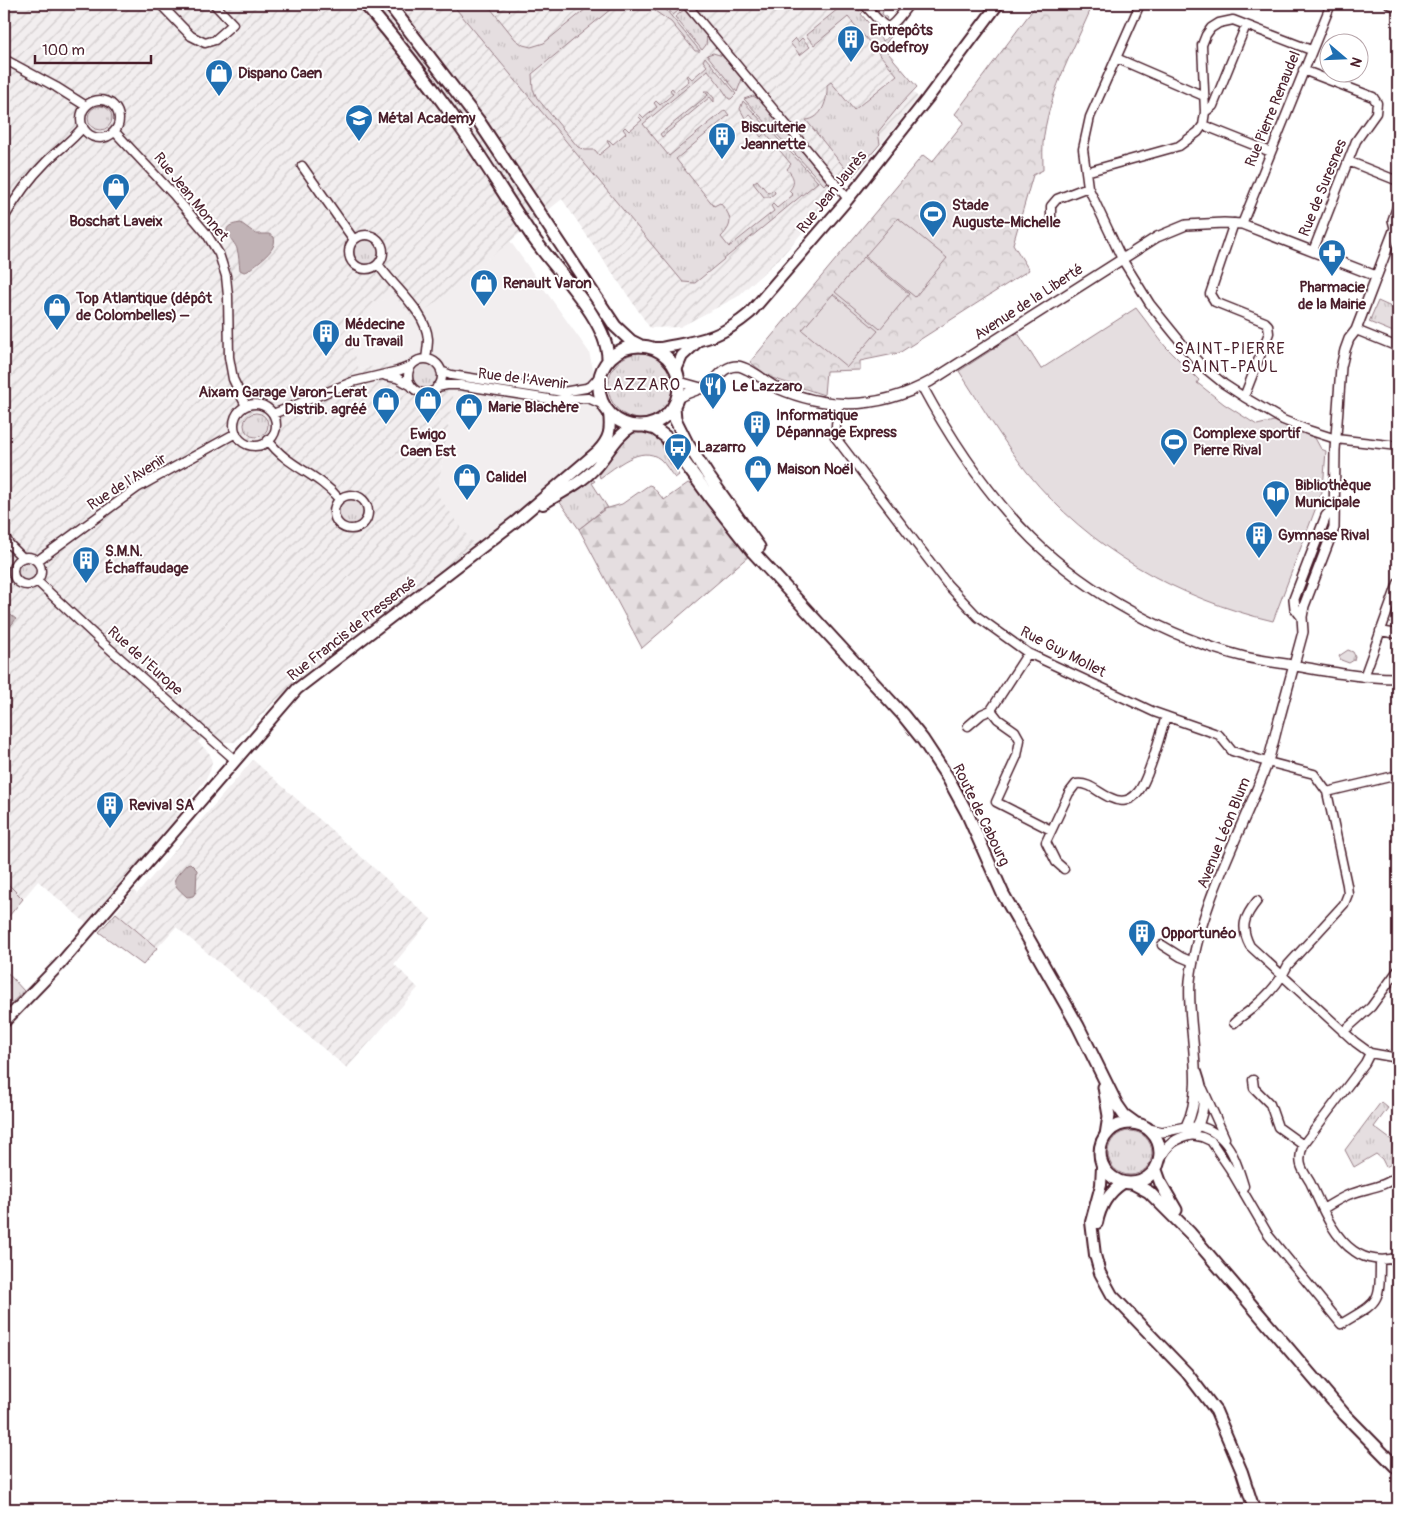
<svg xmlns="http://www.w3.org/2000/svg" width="1402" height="1513" font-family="Pangolin,sans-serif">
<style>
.built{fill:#f2eeef}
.industrial{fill:url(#industrial-furrows)}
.grass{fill:url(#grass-tufts);stroke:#987e86}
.forest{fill:url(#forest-firs);stroke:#987e86}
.park{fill:url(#park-crowns);stroke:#987e86}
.garden{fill:#e5dee0;stroke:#987e86}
.water{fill:#c1b3b6;stroke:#91787e}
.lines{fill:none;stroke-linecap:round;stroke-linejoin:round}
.minor-casing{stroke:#4a1f2b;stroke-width:11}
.tertiary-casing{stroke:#4a1f2b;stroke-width:12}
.secondary-casing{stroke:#4a1f2b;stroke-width:14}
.primary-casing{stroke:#4a1f2b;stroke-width:15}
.minor{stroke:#fff;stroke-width:8}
.tertiary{stroke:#fff;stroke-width:9}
.secondary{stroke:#fff;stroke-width:10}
.primary{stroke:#fff;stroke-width:11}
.labels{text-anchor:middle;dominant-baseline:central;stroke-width:4;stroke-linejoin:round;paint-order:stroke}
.poi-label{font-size:15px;font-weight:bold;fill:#4a1f2b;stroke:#fff;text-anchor:start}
.street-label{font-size:15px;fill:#4a1f2b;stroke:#fff}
.neighbourhood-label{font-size:16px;letter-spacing:1px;fill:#4a1f2b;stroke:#fff}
</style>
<defs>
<pattern id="industrial-furrows" width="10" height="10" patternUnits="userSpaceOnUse" patternTransform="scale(1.25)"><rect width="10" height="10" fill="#f2eeef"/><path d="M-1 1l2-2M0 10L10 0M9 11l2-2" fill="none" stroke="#d1cccd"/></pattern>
<pattern id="grass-tufts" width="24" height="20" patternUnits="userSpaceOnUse" patternTransform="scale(1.25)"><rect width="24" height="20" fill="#e5dee0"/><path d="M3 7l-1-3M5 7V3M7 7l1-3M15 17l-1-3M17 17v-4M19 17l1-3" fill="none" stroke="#c6bec0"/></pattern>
<pattern id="forest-firs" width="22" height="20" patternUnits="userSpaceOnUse" patternTransform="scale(1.25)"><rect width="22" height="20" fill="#e5dee0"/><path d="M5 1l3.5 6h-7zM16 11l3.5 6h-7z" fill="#c6bec0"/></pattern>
<pattern id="park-crowns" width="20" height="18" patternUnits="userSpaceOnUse" patternTransform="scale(1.25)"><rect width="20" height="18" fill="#e5dee0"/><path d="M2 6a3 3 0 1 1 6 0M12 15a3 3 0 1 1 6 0" fill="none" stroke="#c6bec0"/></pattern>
</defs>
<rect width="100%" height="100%" fill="#fff"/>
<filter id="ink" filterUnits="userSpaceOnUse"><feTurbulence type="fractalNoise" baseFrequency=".02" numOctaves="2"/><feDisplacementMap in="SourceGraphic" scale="10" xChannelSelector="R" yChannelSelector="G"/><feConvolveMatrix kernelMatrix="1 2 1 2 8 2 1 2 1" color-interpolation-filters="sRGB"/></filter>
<g filter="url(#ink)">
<!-- built -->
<path class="built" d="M510 241 589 352 608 432 601 445 478 551 437 494 454 392 394 362 359 369 347 329 392 292 414 320Z"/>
<!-- industrial -->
<path class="industrial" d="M4 4H848L917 87 912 91 918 97 896 126 780 258 737 297 680 327 650 328 562 199 414 320 392 293 348 329 359 369 394 362 454 392 437 494 475 546 275 701 235 742H218L208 734 198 742 210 754 212 762 210 771 206 779 181 809 166 837 86 923 38 881 23 899 4 880Z
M253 760 431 919 394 964 418 988 347 1068 176 927 157 948 116 913 134 891 137 894Z"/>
<!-- grass -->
<path class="grass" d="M452 4H458L462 8 487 4 515 39 523 45 531 47 544 43 592 4H617L532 74 533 89 537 98 578 147 585 150H595L599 155 610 146 607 141 609 140 613 144 626 133 623 129 625 127 629 131 642 120 638 116 640 114 644 118 657 107 654 103 656 101 660 105 673 94 670 90 672 88 675 92 689 81 686 76 688 75 692 79 707 66 703 61 705 57 736 94 731 99H729L719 84 708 70 643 124 669 156 725 110 729 115 676 159 714 206 720 203C732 216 734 224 721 237L729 247 774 211 771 206 773 204 777 208 793 195 789 191C797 182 793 176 787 169L791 164 765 133 761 137 750 123 754 120 750 114 745 118 740 109 743 101 818 182 695 283 683 282Z
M664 4H679L683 7 673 15Z
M844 4H852L859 11 863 8 865 10 861 14 872 27 876 24 878 26 874 30 883 41 888 37 913 4H916L883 47 917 87 900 105 878 132 880 144 852 177 806 120C822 119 828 100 827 85L831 82 854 110 897 75 848 17 814 45 806 35Z
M653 5 659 8 662 5 700 51H695L671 22 652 9Z
M685 9 707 36 706 45 702 50 675 17Z
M795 38 798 42 802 38 810 47 800 55 790 43Z
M713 53 723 56 742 79 737 92 707 55Z
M704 91H708L714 98V102L710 97 662 137 660 134 708 95Z
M753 96 760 100 827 182 824 185 744 99Z
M88 118a12 12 0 1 1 24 0a12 12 0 1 1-24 0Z
M757 180 768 193 774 190 775 193 770 197H764L753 183Z
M354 252a12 12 0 1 1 24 0a12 12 0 1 1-24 0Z
M1378 301 1398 310V334L1369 322Z
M608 386a33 33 0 1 1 66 0a33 33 0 1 1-66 0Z
M412 376a13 13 0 1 1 26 0a13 13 0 1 1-26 0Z
M244 425a12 12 0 1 1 24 0a12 12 0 1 1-24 0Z
M641 431C663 434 659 441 667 458 670 464 675 469 679 475L675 478C670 473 666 464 660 459 641 444 616 467 600 478L599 474 619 447V442L631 432Z
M592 479 595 481 592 483 608 508 604 509 579 529 559 501 586 481Z
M337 512a13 13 0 1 1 26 0a13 13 0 1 1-26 0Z
M16 571a12 12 0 1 1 24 0a12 12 0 1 1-24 0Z
M4 880 23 899 4 922Z
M116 913 157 948 143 965 99 932Z
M4 969 24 991 4 1010Z
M1381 1102 1388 1108 1374 1127 1398 1145V1160L1386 1167 1382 1159 1376 1154 1354 1167 1345 1150Z
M1108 1153a22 22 0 1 1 44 0a22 22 0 1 1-44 0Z"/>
<!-- forest -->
<path class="forest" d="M688 483 694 486 750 555 642 648 579 529 605 509 622 504 649 485 652 486 664 500Z"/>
<!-- park -->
<path class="park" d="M1037 4H1093C1075 47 1051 88 1044 135 1042 146 1043 158 1043 170L1033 175 1013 244 1029 270 899 353 860 361V370L826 371 824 395 769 377 750 362 923 155 932 162 964 122 955 114Z
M1348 650 1353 652 1355 656 1354 660 1349 663 1341 660 1339 656Z"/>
<!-- garden -->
<path class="garden" d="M870 4H884L880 8 883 11 882 14 887 18 885 21Z
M898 218 947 258 915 297 865 256Z
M864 257 909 294 880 329 835 292Z
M833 294 878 331 847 367 802 330Z
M1136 308 1165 346 1199 380 1197 383 1200 385 1224 404 1257 425 1274 421 1315 438 1321 449 1326 451 1323 489 1273 621C1178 599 1089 549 1027 472 1002 440 981 405 959 371L1018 333 1041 369Z"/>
<!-- water -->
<path class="water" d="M241 223 256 234H269L274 237C278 251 257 262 248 271L244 272 240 270C239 263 239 255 237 249 235 240 213 226 241 223Z
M4 610 16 619 4 634Z
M190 863 197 870 196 892 193 896 187 897C169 881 172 881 187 864Z"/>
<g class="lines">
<!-- minor casing -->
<g class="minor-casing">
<path id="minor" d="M160 4 191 36 205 43 215 40 233 24 214 4
M686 4 848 199
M864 4C889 32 886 35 909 4
M1140 4 1090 117 1083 149 1088 187 1122 259 1150 304 1184 346 1202 366 1224 384 1244 397 1283 420 1308 430 1336 439 1398 446
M1389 4 1398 7
M1116 58 1204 96
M4 59 56 87 86 106
M1303 70 1373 97 1377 103 1376 113 1356 141 1313 251
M81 119a19 19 0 1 1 38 0a19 19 0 1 1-38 0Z
M1205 112 1213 106 1246 25
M1203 125 1271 152
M115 132 173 194 206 233 219 254 226 276 228 296 229 357 233 379 246 406
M1348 161 1398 181
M302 166 354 240
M1086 172 1179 146 1198 132 1203 125 1205 112 1202 45 1206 35 1211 28 1219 23 1233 20 1311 50
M4 218C15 199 30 178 46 162 58 150 72 141 83 127
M1053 223 1051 217V206L1057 199 1088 187
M1234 223 1210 294 1215 302 1265 322 1268 325 1269 333 1244 397
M1242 224 1331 4
M349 252a17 17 0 1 1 34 0a17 17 0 1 1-34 0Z
M378 264C393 287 426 311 428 339 428 345 427 352 426 359
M1356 330 1398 347
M408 376a17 17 0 1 1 34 0a17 17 0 1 1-34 0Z
M441 371 451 375 563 392 586 388 592 385 600 376
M386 376 397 378 410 385
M437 387 447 385H460L555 400 588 398 604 405
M838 404 835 437 947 584 978 617 1028 653 1154 712 1214 733 1219 735 1232 751 1260 760 1314 774 1327 792 1398 775
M234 425a21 21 0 1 1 42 0a21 21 0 1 1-42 0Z
M273 414 352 382 398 371 411 366
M268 440C287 467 319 474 339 499
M334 512a17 17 0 1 1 34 0a17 17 0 1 1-34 0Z
M4 535 9 544 23 558
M13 571a14 14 0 1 1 28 0a14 14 0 1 1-28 0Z
M37 561 137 488 236 433
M37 581 103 643 235 760
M1380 631 1398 634
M1028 653 991 710 998 719 1015 731 1020 740 1017 756 996 802 1051 830
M1364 677 1398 583
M968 726 982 714 991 710
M1064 869 1056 862 1046 842 1069 793 1076 784C1090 782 1098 793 1111 798 1121 803 1131 801 1138 792 1149 779 1160 735 1166 716
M1257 901C1244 917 1240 927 1250 946L1355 1042 1370 1053 1398 1058
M1162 945 1181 957 1193 962
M1234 1023C1241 1016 1249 1012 1256 1005 1268 995 1281 980 1288 965L1344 904 1348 894 1347 885 1327 792
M1343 1032 1371 1007 1398 970
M1370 1053 1365 1063 1303 1145C1301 1151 1299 1158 1301 1165 1302 1170 1307 1177 1310 1182 1321 1205 1332 1236 1354 1251 1366 1260 1384 1262 1398 1257
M1253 1080 1254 1088 1270 1104 1278 1127 1303 1145
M1203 1089 1225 1138
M1197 1126C1228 1132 1236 1159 1244 1186
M1191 1135 1202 1137 1211 1141 1230 1169 1269 1236 1341 1324C1379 1301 1380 1305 1380 1260
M1323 1209C1331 1204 1339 1199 1348 1195 1364 1188 1385 1188 1398 1175"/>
</g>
<!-- tertiary casing -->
<g class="tertiary-casing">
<path id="tertiary" d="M679 380 683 383 701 388
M922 386C951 440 989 496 1032 539 1088 594 1169 638 1245 657 1258 660 1272 662 1286 664 1323 671 1360 678 1398 678
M678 398C687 392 697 391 706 386 718 380 722 366 737 366 749 367 766 382 777 388 830 411 881 409 931 381L1157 237 1186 225 1224 223 1242 224 1376 276
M1302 617 1295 608 1294 599 1326 516 1333 509
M1186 1126C1207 1086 1186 1026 1190 981 1198 907 1241 833 1267 764 1272 750 1275 734 1279 720 1287 691 1295 662 1303 632L1302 617 1304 606 1334 528 1335 450 1341 367 1345 350 1349 339 1356 330 1395 228 1393 220 1398 206
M1149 1129 1162 1132 1190 1126
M1160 1159C1167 1145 1175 1138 1191 1135 1207 1116 1205 1095 1197 1072"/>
</g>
<!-- secondary casing -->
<g class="secondary-casing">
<path id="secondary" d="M654 348H661C701 340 718 340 750 313L848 199 927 99 998 4
M676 370 682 356 696 343
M543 504C560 493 580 484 594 469 608 455 615 436 633 426
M4 1022 60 964 297 689 515 522 598 451C610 438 611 430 609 413
M1102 1166 1101 1185 1091 1222 1095 1255 1100 1273 1112 1295 1187 1373 1216 1411 1242 1472 1254 1509
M1097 1223C1100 1207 1109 1192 1123 1183"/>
</g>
<!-- primary casing -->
<g class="primary-casing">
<path id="primary" d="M365 4C396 40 425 77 452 115 480 154 505 196 532 236 554 269 609 320 608 360
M389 4 478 120 615 326 631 341 639 345
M599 386a40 40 0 1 1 80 0a40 40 0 1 1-80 0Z
M674 407 675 419 687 443 709 477 759 547
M644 426 655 429 666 437 712 500 753 552 903 715 923 740 948 778 967 813 1003 894 1078 1026 1117 1105 1124 1115 1135 1123
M1104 1087 1109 1116 1106 1135
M1100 1153a30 30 0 1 1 60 0a30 30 0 1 1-60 0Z
M1156 1170 1161 1184 1176 1210
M1134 1184 1149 1192 1190 1233 1344 1414 1398 1469"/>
</g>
<!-- minor -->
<use href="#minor" class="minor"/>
<!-- tertiary -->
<use href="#tertiary" class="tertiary"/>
<!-- secondary -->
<use href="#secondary" class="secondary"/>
<!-- primary -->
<use href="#primary" class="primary"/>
</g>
</g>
<!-- icons -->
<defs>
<g id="building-pin" transform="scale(1.4375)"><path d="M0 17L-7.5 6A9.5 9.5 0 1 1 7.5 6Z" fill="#1f6fb2" stroke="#fff"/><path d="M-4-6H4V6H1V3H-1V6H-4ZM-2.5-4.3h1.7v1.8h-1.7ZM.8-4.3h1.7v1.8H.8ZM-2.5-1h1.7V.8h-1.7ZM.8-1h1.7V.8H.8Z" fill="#fff"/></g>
<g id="shop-pin" transform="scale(1.4375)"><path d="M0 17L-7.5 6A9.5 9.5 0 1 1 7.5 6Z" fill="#1f6fb2" stroke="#fff"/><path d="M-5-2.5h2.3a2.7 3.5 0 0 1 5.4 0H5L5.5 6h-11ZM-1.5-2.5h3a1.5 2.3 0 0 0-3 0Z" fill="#fff"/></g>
<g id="school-pin" transform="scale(1.4375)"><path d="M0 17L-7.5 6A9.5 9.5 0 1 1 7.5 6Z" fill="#1f6fb2" stroke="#fff"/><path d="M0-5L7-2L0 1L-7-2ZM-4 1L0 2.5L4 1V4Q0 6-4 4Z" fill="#fff"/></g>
<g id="stadium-pin" transform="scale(1.4375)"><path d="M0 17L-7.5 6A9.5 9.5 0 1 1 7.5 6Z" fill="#1f6fb2" stroke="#fff"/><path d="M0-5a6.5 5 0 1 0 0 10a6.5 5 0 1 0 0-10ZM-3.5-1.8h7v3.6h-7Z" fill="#fff"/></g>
<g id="pharmacy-pin" transform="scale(1.4375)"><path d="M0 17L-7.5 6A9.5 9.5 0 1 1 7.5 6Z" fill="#1f6fb2" stroke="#fff"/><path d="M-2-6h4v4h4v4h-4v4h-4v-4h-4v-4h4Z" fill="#fff"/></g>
<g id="restaurant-pin" transform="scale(1.4375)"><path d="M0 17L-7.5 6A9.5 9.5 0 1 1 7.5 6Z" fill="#1f6fb2" stroke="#fff"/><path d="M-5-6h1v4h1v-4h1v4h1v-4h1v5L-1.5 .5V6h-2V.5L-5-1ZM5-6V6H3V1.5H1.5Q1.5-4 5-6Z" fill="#fff"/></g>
<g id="bus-pin" transform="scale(1.4375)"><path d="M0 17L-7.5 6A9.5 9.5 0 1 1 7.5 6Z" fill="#1f6fb2" stroke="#fff"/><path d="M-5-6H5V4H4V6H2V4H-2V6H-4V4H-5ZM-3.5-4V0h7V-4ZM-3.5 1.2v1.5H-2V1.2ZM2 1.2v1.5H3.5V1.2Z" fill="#fff"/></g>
<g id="library-pin" transform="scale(1.4375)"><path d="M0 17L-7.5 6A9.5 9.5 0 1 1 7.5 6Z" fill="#1f6fb2" stroke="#fff"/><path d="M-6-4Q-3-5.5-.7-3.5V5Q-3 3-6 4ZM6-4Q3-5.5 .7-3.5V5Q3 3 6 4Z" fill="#fff"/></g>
</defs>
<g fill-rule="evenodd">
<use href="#building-pin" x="851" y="39"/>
<use href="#shop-pin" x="219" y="73"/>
<use href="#school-pin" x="359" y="118"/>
<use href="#building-pin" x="722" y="136"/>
<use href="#shop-pin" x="116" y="187"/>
<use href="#stadium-pin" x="933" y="214"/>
<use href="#pharmacy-pin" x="1332" y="253"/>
<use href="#shop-pin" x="484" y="283"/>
<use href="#shop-pin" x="57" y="307"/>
<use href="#building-pin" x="326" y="333"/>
<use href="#restaurant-pin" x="713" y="386"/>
<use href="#shop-pin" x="428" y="400"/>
<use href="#shop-pin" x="386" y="401"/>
<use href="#shop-pin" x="469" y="407"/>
<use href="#building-pin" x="757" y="424"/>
<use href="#stadium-pin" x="1174" y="442"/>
<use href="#bus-pin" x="678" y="447"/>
<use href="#shop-pin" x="758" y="469"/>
<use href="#shop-pin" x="467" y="477"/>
<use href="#library-pin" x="1276" y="494"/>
<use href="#building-pin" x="1259" y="535"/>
<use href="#building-pin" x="86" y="560"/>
<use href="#building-pin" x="110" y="805"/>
<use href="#building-pin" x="1142" y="933"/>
</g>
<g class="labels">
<!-- poi labels -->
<g class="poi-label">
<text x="870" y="30">Entrepôts<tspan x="870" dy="17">Godefroy</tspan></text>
<text x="238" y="73">Dispano Caen</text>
<text x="378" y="118">Métal Academy</text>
<text x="741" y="127">Biscuiterie<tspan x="741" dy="17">Jeannette</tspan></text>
<text x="952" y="205">Stade<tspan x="952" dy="17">Auguste-Michelle</tspan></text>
<text x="116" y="221" text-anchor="middle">Boschat Laveix</text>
<text x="503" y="283">Renault Varon</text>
<text x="1332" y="287" text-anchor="middle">Pharmacie<tspan x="1332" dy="17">de la Mairie</tspan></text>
<text x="76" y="298">Top Atlantique (dépôt<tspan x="76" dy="17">de Colombelles) –</tspan></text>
<text x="345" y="324">Médecine<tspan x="345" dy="17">du Travail</tspan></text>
<text x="732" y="386">Le Lazzaro</text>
<text x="367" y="392" text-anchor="end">Aixam Garage Varon-Lerat<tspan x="367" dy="17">Distrib. agréé</tspan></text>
<text x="488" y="407">Marie Blachère</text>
<text x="776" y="415">Informatique<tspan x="776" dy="17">Dépannage Express</tspan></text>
<text x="1193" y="433">Complexe sportif<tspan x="1193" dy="17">Pierre Rival</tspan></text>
<text x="428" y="434" text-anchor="middle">Ewigo<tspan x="428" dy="17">Caen Est</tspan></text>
<text x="697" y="447">Lazarro</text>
<text x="777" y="469">Maison Noël</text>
<text x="486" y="477">Calidel</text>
<text x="1295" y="485">Bibliothèque<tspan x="1295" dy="17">Municipale</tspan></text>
<text x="1278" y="535">Gymnase Rival</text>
<text x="105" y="551">S.M.N.<tspan x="105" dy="17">Échaffaudage</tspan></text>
<text x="129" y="805">Revival SA</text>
<text x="1161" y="933">Opportunéo</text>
</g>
<!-- street labels -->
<g class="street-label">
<text transform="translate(1273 109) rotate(-68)">Rue Pierre Renaudel</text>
<text transform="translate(1323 188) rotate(-68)">Rue de Suresnes</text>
<text transform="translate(832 192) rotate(-51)">Rue Jean Jaurès</text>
<text transform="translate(191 197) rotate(51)">Rue Jean Monnet</text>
<text transform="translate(1029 302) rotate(-33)">Avenue de la Liberté</text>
<text transform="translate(523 379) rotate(7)">Rue de l'Avenir</text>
<text transform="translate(127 482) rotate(-33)">Rue de l'Avenir</text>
<text transform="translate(352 629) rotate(-38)">Rue Francis de Pressensé</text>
<text transform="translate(1063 652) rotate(27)">Rue Guy Mollet</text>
<text transform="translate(145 661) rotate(42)">Rue de l'Europe</text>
<text transform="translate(981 815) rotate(64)">Route de Cabourg</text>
<text transform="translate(1224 833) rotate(-68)">Avenue Léon Blum</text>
</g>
<!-- neighbourhood labels -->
<g class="neighbourhood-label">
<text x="1230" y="349">SAINT-PIERRE<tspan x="1230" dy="18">SAINT-PAUL</tspan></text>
<text x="642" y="385">LAZZARO</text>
</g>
</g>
<!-- margin -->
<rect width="1402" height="1513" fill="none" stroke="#fff" stroke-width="20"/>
<rect x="10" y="10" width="1382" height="1493" fill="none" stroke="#4a1f2b" stroke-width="2" filter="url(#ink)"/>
<!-- north arrow -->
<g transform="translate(1344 58) rotate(109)"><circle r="24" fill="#ffffff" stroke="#b7a5aa"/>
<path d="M0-4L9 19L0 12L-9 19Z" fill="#1f6fb2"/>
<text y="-8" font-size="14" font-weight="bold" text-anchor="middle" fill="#4a1f2b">N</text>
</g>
<!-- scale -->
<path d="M35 55v8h116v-8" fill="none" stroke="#4a1f2b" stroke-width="2.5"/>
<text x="42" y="55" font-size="15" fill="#4a1f2b" stroke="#ffffff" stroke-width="4" paint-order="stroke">100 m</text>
</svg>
